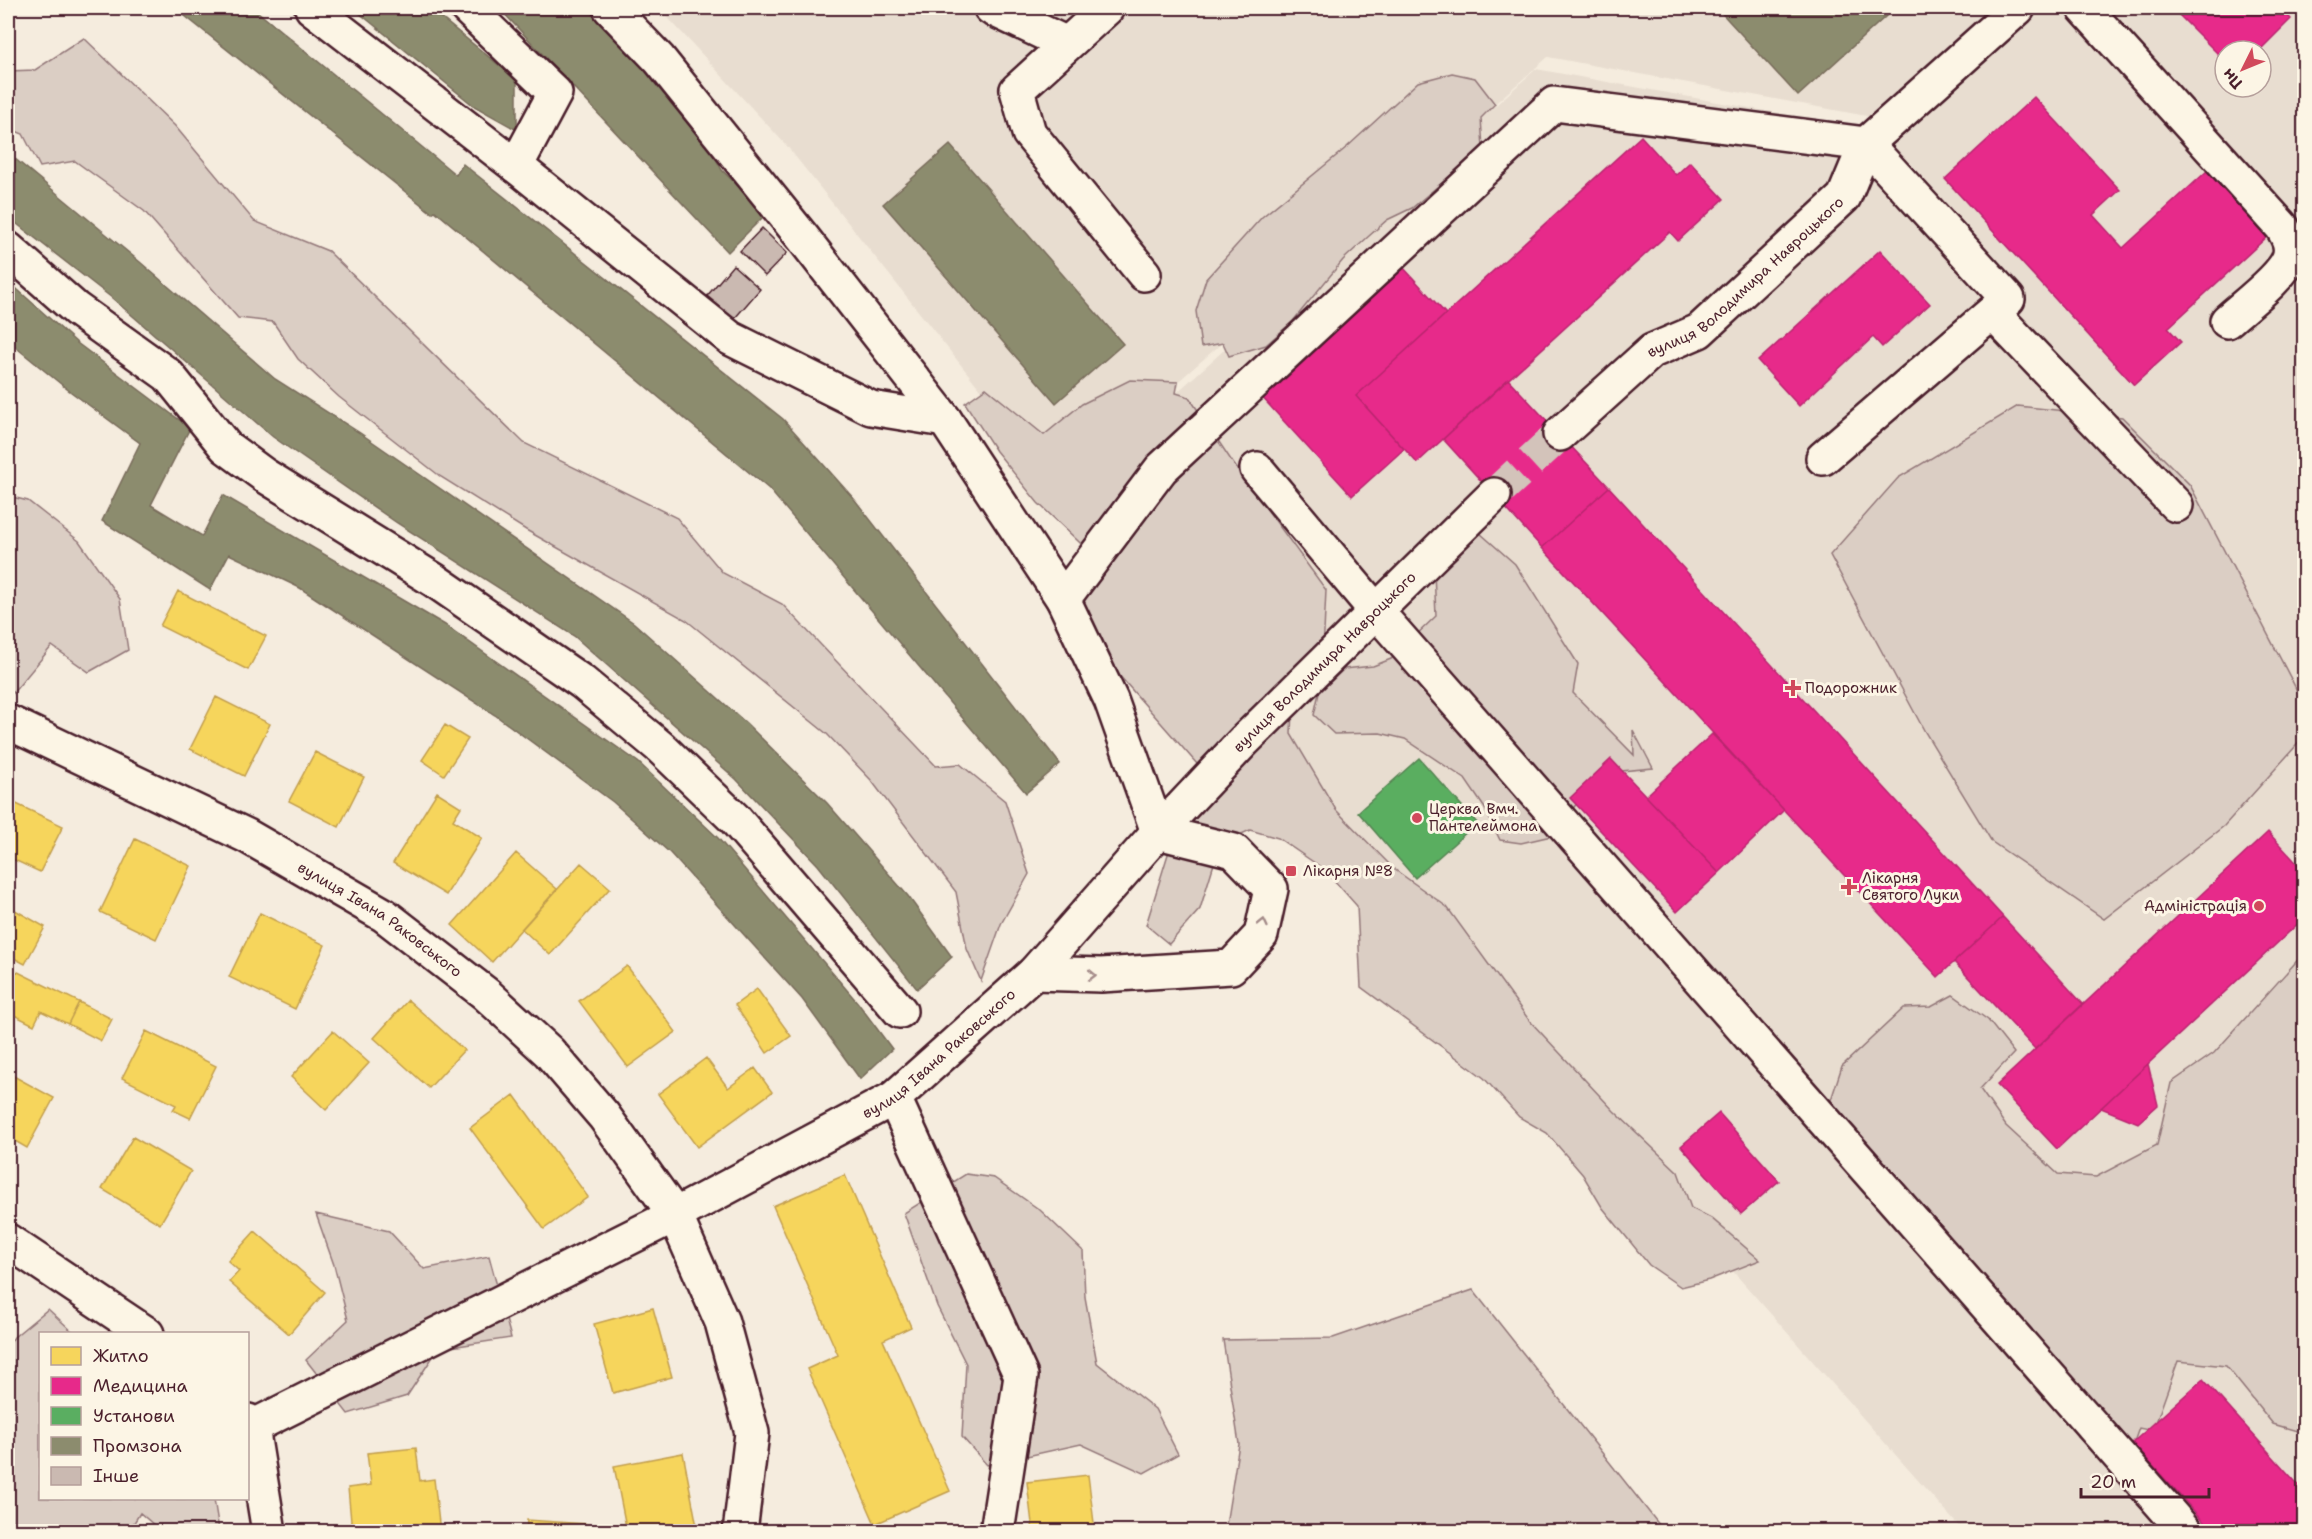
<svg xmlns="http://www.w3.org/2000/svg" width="2312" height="1539" font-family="'Shantell Sans',sans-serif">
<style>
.built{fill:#e8ddd0;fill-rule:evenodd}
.green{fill:#dbcec4;stroke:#927678;stroke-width:1.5}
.homes{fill:#f6d55c;stroke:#c29e4d;stroke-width:1.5}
.health{fill:#e7298a;stroke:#b8266e;stroke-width:1.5}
.public{fill:#5aae61;stroke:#558351;stroke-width:1.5}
.industry{fill:#8c8c6e;stroke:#786b5a;stroke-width:1.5}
.building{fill:#cab9b1;stroke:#4a1f2b;stroke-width:1.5}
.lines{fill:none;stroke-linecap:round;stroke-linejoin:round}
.minor-tunnel{stroke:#d3c3ba;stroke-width:33;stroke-dasharray:33 16;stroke-linecap:butt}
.minor-casing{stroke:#4a1f2b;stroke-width:38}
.minor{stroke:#fcf5e5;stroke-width:33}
.oneway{stroke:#a38a88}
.poi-dot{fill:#d1495b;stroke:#fcf5e5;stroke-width:2}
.labels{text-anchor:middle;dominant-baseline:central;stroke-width:6;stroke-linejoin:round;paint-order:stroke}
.street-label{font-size:15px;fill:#4a1f2b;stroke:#fcf5e5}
.poi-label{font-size:15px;fill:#4a1f2b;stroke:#fcf5e5;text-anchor:start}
</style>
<rect width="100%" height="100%" fill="#f5ecde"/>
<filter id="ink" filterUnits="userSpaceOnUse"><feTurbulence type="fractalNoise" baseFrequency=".0167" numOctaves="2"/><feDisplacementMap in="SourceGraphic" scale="12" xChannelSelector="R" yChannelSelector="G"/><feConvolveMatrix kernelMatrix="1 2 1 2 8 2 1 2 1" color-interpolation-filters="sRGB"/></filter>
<g filter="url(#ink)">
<!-- built -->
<path class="built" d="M659 8H1989L1893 98 1992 8H2304V1531H1963L1053 504 1536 69 1859 128 1872 117 1548 57 1058 487 787 146ZM2225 51H2261V87H2225Z"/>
<!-- green -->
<path class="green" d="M84 38 175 126 254 221 328 251 524 443 677 518 723 573 782 604 936 766 960 764 1005 801 1029 874 1001 924 981 981 967 949 956 892 871 780 827 734 686 620 526 530 441 477 339 397 298 359 273 322 238 318 144 211 75 161 40 167 23 134 8 128V71L35 70Z
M1452 73 1475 78 1495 104 1481 118 1483 148 1412 208 1387 220 1369 236 1343 260 1293 321 1266 345 1229 356 1223 343 1201 347 1196 311 1206 279 1262 217 1347 147 1418 82Z
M1130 380 1178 382 1176 393 1189 397 1233 463 1326 590 1322 674 1292 708 1291 734 1336 810 1394 869 1447 907 1529 1020 1614 1111 1678 1172 1691 1208 1711 1218 1760 1260 1709 1280 1681 1287 1649 1265 1602 1207 1583 1175 1547 1133 1519 1117 1484 1078 1361 987 1357 906 1325 870 1278 838 1250 830 1220 844 1200 909 1169 944 1146 925 1177 825 1212 781 1089 641 1076 601 1097 559 1038 503 996 451 965 403 986 388 1044 435 1082 404Z
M2018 406 2122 417 2190 485 2304 704V737L2224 826 2104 919 1992 842 1925 732 1830 555 1898 478Z
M8 496 28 501 79 541 120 599 128 650 89 672 52 646 8 699Z
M1472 526 1515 564 1578 664 1573 693 1634 755 1633 730 1653 768 1621 771 1578 802 1551 836 1521 843 1500 840 1484 807 1465 779 1405 739 1380 733 1334 734 1314 715 1319 693 1344 669 1373 666 1391 659 1436 616 1434 572Z
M2304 953V1433L2273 1424 2226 1366 2178 1361 2153 1431 2139 1428 2123 1472 2129 1485 2078 1437 1833 1141 1828 1109 1842 1066 1904 1008 1931 1007 1953 995 1988 1020 2014 1053 1980 1089 2006 1126 2058 1174 2096 1177 2157 1145 2171 1083 2214 1053Z
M966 1174 994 1178 1040 1210 1083 1251 1085 1297 1097 1363 1155 1409 1178 1454 1144 1473 1081 1444 987 1465 962 1437 966 1364 937 1306 904 1213Z
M316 1214 389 1231 424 1269 489 1256 511 1338 438 1349 407 1396 348 1414 306 1360 348 1320 334 1265Z
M1473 1290 1664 1531H1225L1239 1444 1223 1340 1333 1338Z
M48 1309 74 1333 40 1334V1498L214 1499 219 1530 161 1531 140 1513 129 1531H8V1346L14 1337Z"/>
<!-- homes -->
<path class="homes" d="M178 591 266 636 248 670 160 626Z
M216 697 270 724 244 776 190 749Z
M445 725 468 739 444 775 422 760Z
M315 752 364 777 339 827 289 801Z
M437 792 461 807 453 820 482 838 446 895 393 863Z
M8 800 63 826 40 872 8 857Z
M135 839 191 866 156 939 100 912Z
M516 853 557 889 492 962 452 925Z
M581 863 610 888 550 955 522 929Z
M8 906 45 927 25 964 8 955Z
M260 913 325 945 295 1009 229 977Z
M627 966 676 1032 628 1067 579 1001Z
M16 971 79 1002 68 1024 41 1011 34 1025 8 1012V988Z
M757 989 791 1036 767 1053 735 1005Z
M408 1000 464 1050 429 1088 374 1038Z
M79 1002 112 1019 101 1041 68 1024Z
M146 1031 216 1066 190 1118 173 1110 176 1105 122 1078Z
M333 1031 369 1063 326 1110 291 1077Z
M706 1058 728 1088 755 1068 772 1092 697 1147 658 1094Z
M8 1073 54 1098 27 1148 8 1137Z
M514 1095 588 1197 544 1229 470 1128Z
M133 1137 191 1171 160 1224 102 1189Z
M845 1175 911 1327 883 1340 950 1491 875 1524 807 1369 838 1355 773 1206Z
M255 1231 325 1292 289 1334 229 1282 239 1271 228 1261Z
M653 1308 672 1377 613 1393 594 1324Z
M416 1448 420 1481 434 1479 440 1532H352L348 1488 371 1485 367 1453Z
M683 1453 698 1532H627L614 1466Z
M1088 1475 1095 1531 1033 1532 1027 1482Z
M527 1520 586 1524V1532H526Z"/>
<!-- health -->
<path class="health" d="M2172 8H2280L2291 19 2259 51H2225V61Z
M2034 97 2120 190 2093 215 2123 248 2208 170 2268 236 2168 328 2181 342 2134 385 1945 179Z
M1641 136 1676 175 1690 162 1724 199 1678 241 1670 232 1417 463 1356 396Z
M1880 250 1930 304 1882 347 1873 337 1799 406 1758 361Z
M1402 266 1446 314 1356 396 1404 449 1352 496 1260 395Z
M1508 379 1609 487 1542 548 1443 439Z
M1609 487 2003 917 1938 977 1542 548Z
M1712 734 1784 810 1719 873 1646 796Z
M1611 759 1719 873 1677 912 1570 798Z
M2268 832 2304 871V918L2057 1149 1997 1085Z
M2003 917 2083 1004 2035 1049 1954 962Z
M2148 1064 2158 1105 2138 1123 2101 1108Z
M1719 1113 1779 1181 1741 1214 1681 1146Z
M2203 1379 2304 1491V1532H2213L2132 1443Z"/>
<!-- public -->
<path class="public" d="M1419 758 1477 823 1415 878 1358 812Z"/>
<!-- industry -->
<path class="industry" d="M175 8H253L456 175 463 164 783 419 855 500 1060 764 1026 793 769 489 435 211 432 213Z
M353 8H429L517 80V130L474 106Z
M499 8H587L635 57 708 144 722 170 766 214 728 252Z
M1717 8H1895L1798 96Z
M950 145 1123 344 1056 403 883 204Z
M8 153 140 262 275 379 360 433 634 623 746 723 827 803 908 896 952 957 917 989 818 865 736 779 574 636 397 523 273 437 112 298 8 217Z
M8 281 77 343 190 428 151 505 202 536 223 495 445 625 638 762 718 838 858 1003 892 1049 860 1079 802 999 670 853 613 802 495 715 300 588 229 554 210 590 102 521 140 443 67 389 8 341Z"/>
<!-- building -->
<path class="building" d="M762 228 787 253 765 276 740 251Z
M733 265 760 289 729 325 702 302Z"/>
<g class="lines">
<!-- minor-tunnel -->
<path class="minor-tunnel" d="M1494 495 1560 434"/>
<!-- minor casing -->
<g class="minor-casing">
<g id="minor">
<path d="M312 8 516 166 730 338 871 408 945 420"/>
<path d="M467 8 555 93 516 166"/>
<path d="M610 8 659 59 803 238 945 420 1063 599 1111 700 1158 832"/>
<path d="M991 8 1067 44"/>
<path d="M1107 8 1017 90 1029 133 1144 274"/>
<path d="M2084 8 2282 227C2288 237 2293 246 2289 258 2282 278 2243 306 2227 321"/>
<path d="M8 249 76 309 168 375 226 447 264 475 434 580 582 682 660 747 735 819 900 1011"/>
<path d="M1993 313 2176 505"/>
<path id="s1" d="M1560 434 1652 351 1699 331 1844 197 1866 144 2018 8"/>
<path d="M1257 469 1376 611 2186 1532"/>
<path d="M1063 599 1161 469 1554 104 1866 144 2008 299 1823 458"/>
<path id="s2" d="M8 722 247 836 384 915 486 994 549 1052 604 1116 675 1215 722 1322 752 1433 740 1532"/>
<path d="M1034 973 1101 975 1231 967 1261 935 1271 889 1234 851 1158 832"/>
<path d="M894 1098 1021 1376 997 1532"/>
<path d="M8 1241 147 1334"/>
<path d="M248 1421 252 1427 269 1532"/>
<path id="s3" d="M252 1427 675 1215 894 1098 1034 973 1158 832 1244 741 1494 495"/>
</g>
</g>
<!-- minor -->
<use href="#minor" class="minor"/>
</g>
<!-- one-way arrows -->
<defs><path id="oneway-chevron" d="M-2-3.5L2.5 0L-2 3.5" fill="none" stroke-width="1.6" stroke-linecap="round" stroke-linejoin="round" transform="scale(1.5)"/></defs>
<g class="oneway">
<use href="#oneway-chevron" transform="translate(1263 923) rotate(-77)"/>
<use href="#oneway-chevron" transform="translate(1092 975) rotate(1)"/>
</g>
</g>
<!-- markers -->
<g class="poi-dot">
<path d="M1790 679h6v6h6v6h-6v6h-6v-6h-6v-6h6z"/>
<circle cx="1417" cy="818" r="6"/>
<rect x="1285" y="865" width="12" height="12" rx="3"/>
<path d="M1846 878h6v6h6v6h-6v6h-6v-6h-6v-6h6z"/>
<circle cx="2259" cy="906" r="6"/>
</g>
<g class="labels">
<!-- street labels -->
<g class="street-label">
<text stroke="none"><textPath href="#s1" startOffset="244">вулиця Володимира Навроцького</textPath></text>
<text stroke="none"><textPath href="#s3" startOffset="1335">вулиця Володимира Навроцького</textPath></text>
<text stroke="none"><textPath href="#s2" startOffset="422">вулиця Івана Раковського</textPath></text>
<text stroke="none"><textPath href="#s3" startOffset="784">вулиця Івана Раковського</textPath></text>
</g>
<!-- poi labels -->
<g class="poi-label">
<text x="1805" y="688">Подорожник</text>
<text x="1429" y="809">Церква Вмч.<tspan x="1429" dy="17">Пантелеймона</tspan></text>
<text x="1303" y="871">Лікарня №8</text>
<text x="1862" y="878">Лікарня<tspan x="1862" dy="17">Святого Луки</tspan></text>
<text x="2247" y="906" text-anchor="end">Адміністрація</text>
</g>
</g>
<!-- margin -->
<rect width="2312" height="1539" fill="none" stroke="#fcf5e5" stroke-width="30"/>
<rect x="15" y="15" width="2282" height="1509" fill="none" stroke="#4a1f2b" stroke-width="2" filter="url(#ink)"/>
<!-- legend -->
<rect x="39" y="1332" width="210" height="168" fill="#fcf5e5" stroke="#b59f9b" stroke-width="1.5"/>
<rect x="51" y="1347" width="30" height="18" fill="#f6d55c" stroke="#b59f9b" stroke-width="1.5"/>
<text x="93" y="1362" font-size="18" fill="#4a1f2b">Житло</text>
<rect x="51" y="1377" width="30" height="18" fill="#e7298a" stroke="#b59f9b" stroke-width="1.5"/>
<text x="93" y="1392" font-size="18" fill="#4a1f2b">Медицина</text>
<rect x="51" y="1407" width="30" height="18" fill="#5aae61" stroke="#b59f9b" stroke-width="1.5"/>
<text x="93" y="1422" font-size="18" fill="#4a1f2b">Установи</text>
<rect x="51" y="1437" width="30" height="18" fill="#8c8c6e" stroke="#b59f9b" stroke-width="1.5"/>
<text x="93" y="1452" font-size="18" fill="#4a1f2b">Промзона</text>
<rect x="51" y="1467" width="30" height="18" fill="#cab9b1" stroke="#b59f9b" stroke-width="1.5"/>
<text x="93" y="1482" font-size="18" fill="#4a1f2b">Інше</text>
<!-- north arrow -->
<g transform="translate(2243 69) rotate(227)"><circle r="28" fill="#fcf5e5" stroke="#b59f9b" stroke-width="1.5"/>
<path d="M0-4.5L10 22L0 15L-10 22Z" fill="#d1495b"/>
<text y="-9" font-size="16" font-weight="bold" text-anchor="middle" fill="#4a1f2b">Пн</text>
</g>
<!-- scale -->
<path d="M2081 1488v9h128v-9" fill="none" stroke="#4a1f2b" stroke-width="3"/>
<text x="2090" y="1488" font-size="18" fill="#4a1f2b" stroke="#fcf5e5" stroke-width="4.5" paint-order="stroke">20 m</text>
</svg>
